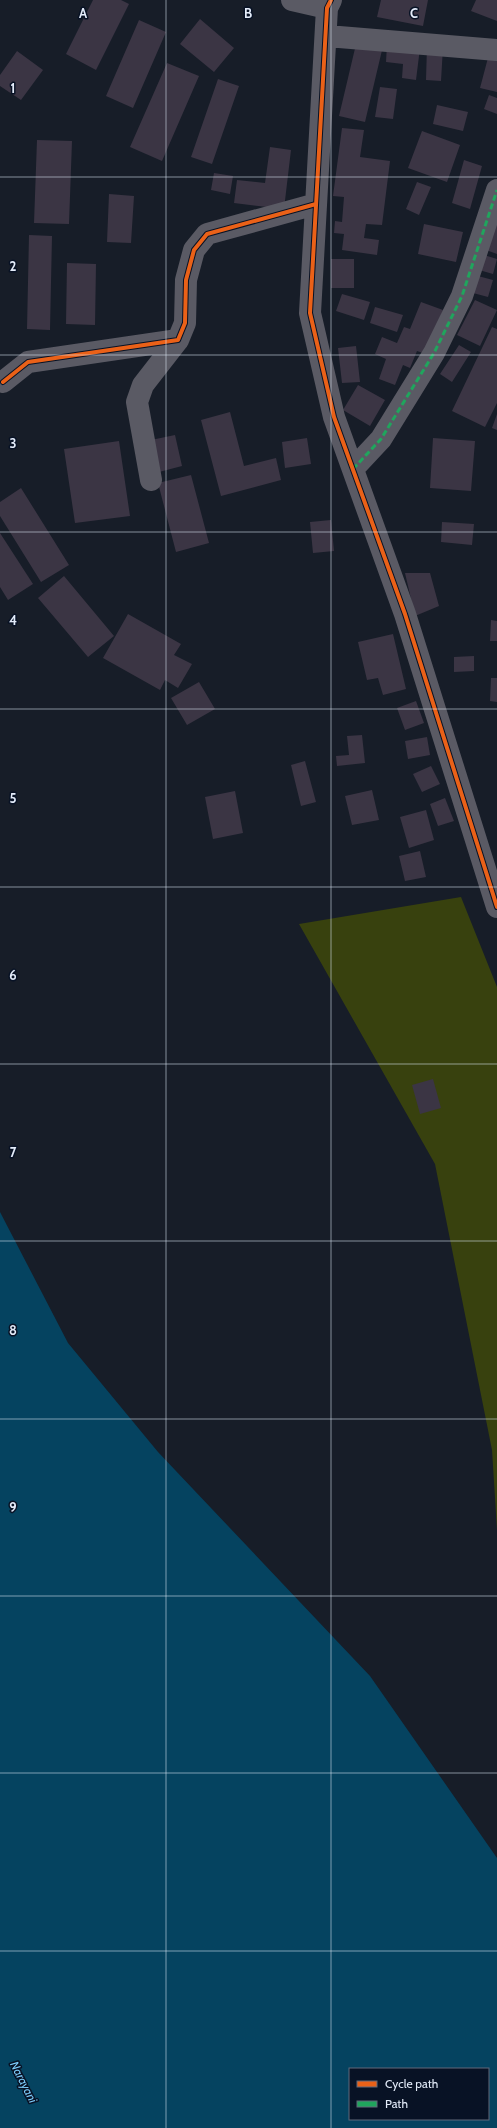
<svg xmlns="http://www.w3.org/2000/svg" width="497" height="2128" font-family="Cabin,sans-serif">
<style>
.green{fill:#38410e}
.water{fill:#054360;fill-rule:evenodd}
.building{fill:#3b3544}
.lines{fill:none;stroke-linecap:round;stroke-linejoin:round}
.street{stroke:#5a5a64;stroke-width:22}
.quiet{stroke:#20a55d;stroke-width:3;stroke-dasharray:6 3;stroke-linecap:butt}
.cycleway-casing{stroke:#081225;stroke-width:6}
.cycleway{stroke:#ea6118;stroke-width:4}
.grid{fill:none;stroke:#e4ecfa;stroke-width:1;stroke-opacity:0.55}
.labels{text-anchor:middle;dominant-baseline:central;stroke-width:3;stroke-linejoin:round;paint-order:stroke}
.water-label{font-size:12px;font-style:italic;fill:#7ecefd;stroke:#081225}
.grid-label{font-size:13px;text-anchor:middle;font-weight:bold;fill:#e4ecfa;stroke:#081225;stroke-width:3;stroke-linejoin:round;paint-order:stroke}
</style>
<rect width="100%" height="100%" fill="#171d28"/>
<!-- green -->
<path class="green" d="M461 897 497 987V1530L492 1450 435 1164 299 924Z"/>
<!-- water -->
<path class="water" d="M0 1212 68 1343 158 1452 370 1676 497 1858V2128H0ZM350 2069H488V2119H350Z"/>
<!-- building -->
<path class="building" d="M93 0H121L129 4 96 70 66 54Z
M381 0H428L423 26 377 17Z
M476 0H497V21L471 11Z
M200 19 234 48 214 72 180 44Z
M139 20 166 32 133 108 106 96Z
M357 40 383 46 365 122 339 116Z
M387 44 420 48 416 80 402 78 403 64 386 62Z
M427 46 443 47 441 81 426 80Z
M17 51 43 70 21 100 0 86V75Z
M489 54 497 57V92L480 88Z
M167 63 199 76 162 161 130 147Z
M218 79 239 86 212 164 191 157Z
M380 87 397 89 393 119 375 117Z
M489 95 497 98V114L484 109Z
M437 105 468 112 463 131 433 124Z
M342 128 364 130 360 157 390 161 382 225 366 224 364 238 379 240 377 255 342 250 344 234 334 233 335 221 342 222 344 197 333 196Z
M422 131 460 145 447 182 408 168Z
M37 140 72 141 69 224 34 223Z
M270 147 291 150 284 209 234 203 237 180 265 183Z
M464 160 482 166 470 209 452 203Z
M214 173 233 176 230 194 211 190Z
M417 182 431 187 419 215 406 209Z
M109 194 134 196 131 243 107 242Z
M497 216V254L486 250Z
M424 224 463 232 456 262 418 254Z
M29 235 52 236 50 330 27 329Z
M484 255 497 259 493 274 479 270Z
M331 259H354V288H331Z
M67 263 96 264 95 325 66 324Z
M478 276 493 280 488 297 473 293Z
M342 294 370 302 364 320 336 311Z
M475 300 497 310 480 346 457 335Z
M421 302 443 310 426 354 417 351 410 368 403 365 395 385 379 379 386 359 375 354 382 337 397 343 404 327 410 329Z
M375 307 403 315 397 332 370 323Z
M492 327 497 329V403L485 427 452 411Z
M459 345 471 352 452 382 440 374Z
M356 346 360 382 342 383 338 348Z
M358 385 385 400 370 426 343 410Z
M230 412 244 466 276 458 281 480 221 496 201 420Z
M497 414V430L492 428Z
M175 435 182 466 159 472 151 440Z
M307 438 311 464 285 468 282 442Z
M433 438 475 441 471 491 430 488Z
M119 441 130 516 75 523 64 449Z
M191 475 209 543 176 552 158 483Z
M21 488 69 565 41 582 0 516V502Z
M331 520 334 551 313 553 310 522Z
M442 522 474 524 472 545 441 542Z
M0 533 33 584 8 600 0 587Z
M405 573H430L439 606 415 616Z
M64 576 114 636 88 657 38 598Z
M128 614 181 644 174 655 192 664 178 688 165 680 160 690 103 658Z
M491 620 497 621V641H490Z
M393 634 406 689 383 695 378 678 367 680 358 642Z
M474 656V671L454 672V657Z
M491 678H497V702L490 701Z
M199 682 215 709 187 725 171 698Z
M416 701 424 723 405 730 397 708Z
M362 735 365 763 337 766 336 756 349 755 347 736Z
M427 737 430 755 408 759 405 741Z
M305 761 316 802 301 806 291 765Z
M431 766 440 784 422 792 413 774Z
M372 790 379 820 352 825 345 796Z
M235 791 243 833 213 839 205 797Z
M445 798 454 821 438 826 430 804Z
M426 810 434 840 409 848 400 817Z
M420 851 426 877 405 881 399 856Z
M433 1079 441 1108 420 1114 412 1085Z"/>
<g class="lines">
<!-- street -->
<path class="street" d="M292 0 327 8
M331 0 327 8 310 313 334 417 405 614 497 907
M327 36 497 50
M3 382 28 362 178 340 185 323 186 280 194 250 207 234 316 204
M353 469 381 439 434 353 462 296 497 190
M151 480 137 402 143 385 178 340"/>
<!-- quiet -->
<path class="quiet" d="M353 469 381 439 434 353 462 296 497 190"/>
<!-- cycleway casing -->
<g class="cycleway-casing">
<path id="cycleway" d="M331 0 327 8 310 313 334 417 405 614 497 907
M3 382 28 362 178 340 185 323 186 280 194 250 207 234 316 204"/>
</g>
<!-- cycleway -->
<use href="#cycleway" class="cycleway"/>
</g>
<!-- grid -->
<path class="grid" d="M166 0V2128M331 0V2128M0 177H497M0 355H497M0 532H497M0 709H497M0 887H497M0 1064H497M0 1241H497M0 1419H497M0 1596H497M0 1773H497M0 1951H497"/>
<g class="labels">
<!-- water labels -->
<g class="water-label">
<text transform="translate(24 2082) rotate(63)">Narayani</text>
</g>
</g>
<g class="grid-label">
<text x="83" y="18">A</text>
<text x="248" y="18">B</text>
<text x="414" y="18">C</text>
<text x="13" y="93">1</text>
<text x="13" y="271">2</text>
<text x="13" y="448">3</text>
<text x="13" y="625">4</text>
<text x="13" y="803">5</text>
<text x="13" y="980">6</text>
<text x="13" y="1157">7</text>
<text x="13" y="1335">8</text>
<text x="13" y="1512">9</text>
</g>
<!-- legend -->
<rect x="349" y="2068" width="140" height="52" fill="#081225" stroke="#60697a"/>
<rect x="357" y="2081" width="20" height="6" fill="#ea6118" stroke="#60697a"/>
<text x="385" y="2088" font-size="12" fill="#e4ecfa">Cycle path</text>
<rect x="357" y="2101" width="20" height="6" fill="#20a55d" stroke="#60697a"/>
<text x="385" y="2108" font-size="12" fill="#e4ecfa">Path</text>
</svg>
